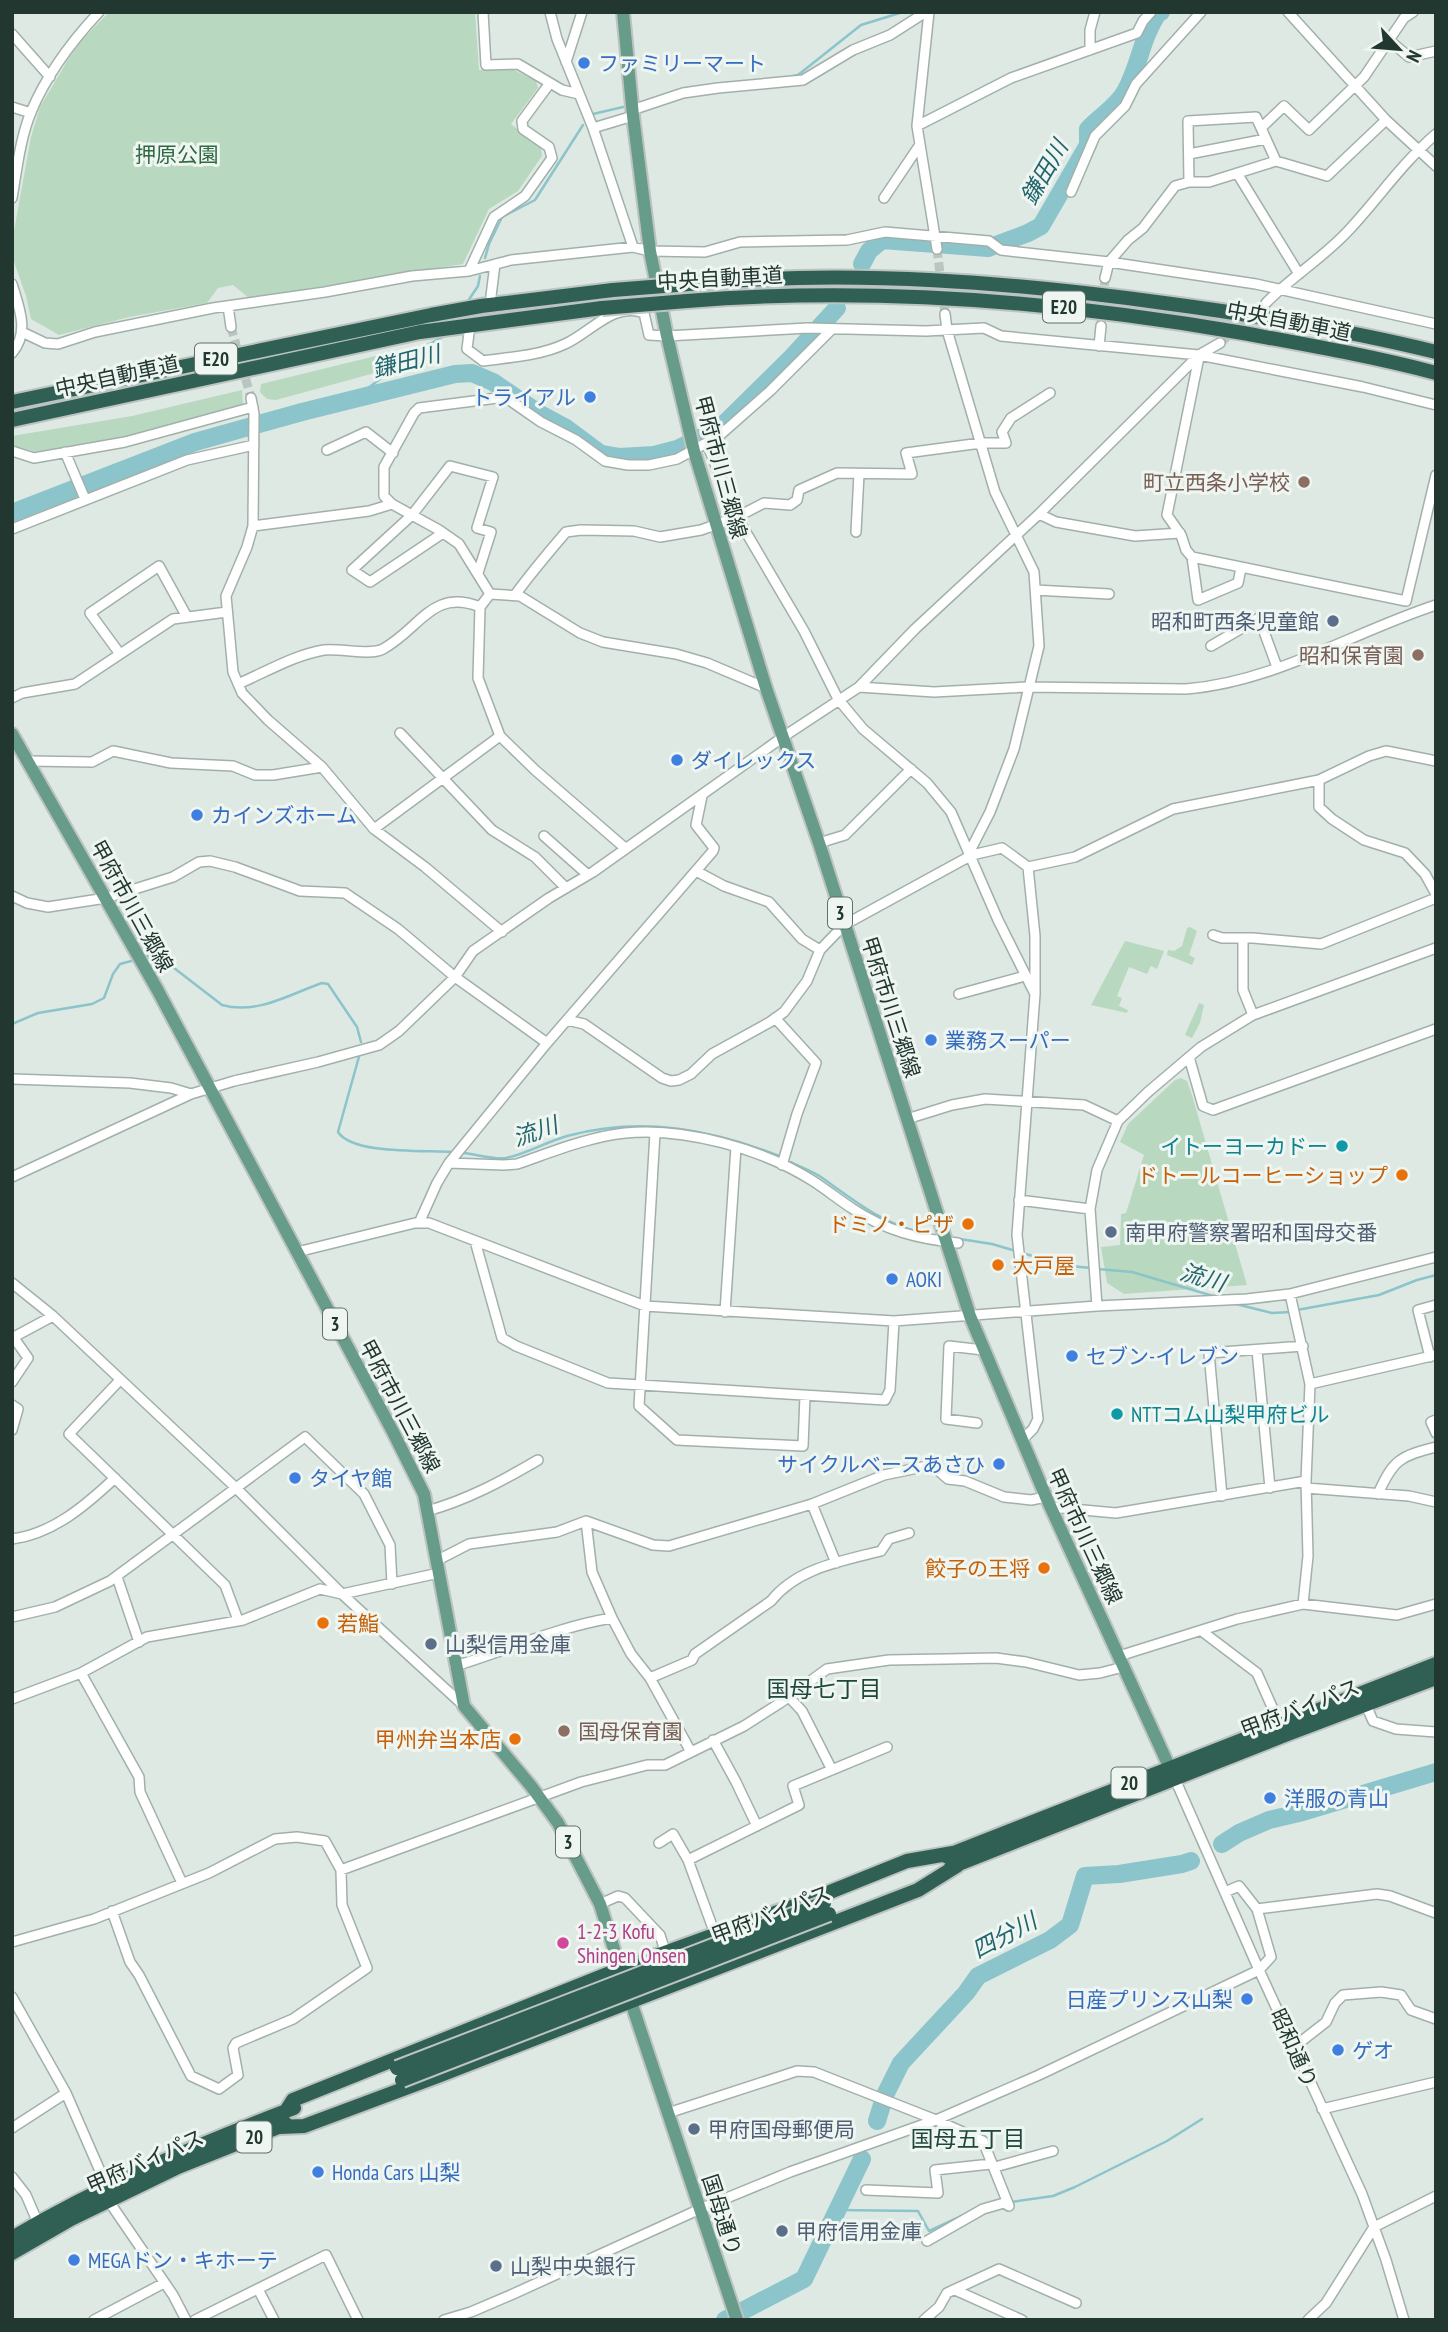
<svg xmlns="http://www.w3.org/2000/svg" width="1448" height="2332" font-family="'PT Sans Narrow','Noto Sans JP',sans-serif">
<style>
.green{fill:#b9d8c0}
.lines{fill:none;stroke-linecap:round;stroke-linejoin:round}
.stream{stroke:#8bc4ca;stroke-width:2.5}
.river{stroke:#8bc4ca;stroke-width:18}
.minor-tunnel{stroke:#b9c5c0;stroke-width:9;stroke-dasharray:9 4.5;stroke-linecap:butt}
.minor-casing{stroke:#a2b0aa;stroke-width:12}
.major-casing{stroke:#bcc3c1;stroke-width:16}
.highway-casing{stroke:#bcc3c1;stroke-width:18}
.minor{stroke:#fff;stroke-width:9}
.major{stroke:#679b8a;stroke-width:12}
.highway{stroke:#306054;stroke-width:14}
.highway-bridge-casing{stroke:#bcc3c1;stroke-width:18;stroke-linecap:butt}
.highway-bridge{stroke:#306054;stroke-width:14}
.shop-dot{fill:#3f7fe0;stroke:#eff6f2;stroke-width:2.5}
.education-dot{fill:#8d6e63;stroke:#eff6f2;stroke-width:2.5}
.service-dot{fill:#5c6f8a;stroke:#eff6f2;stroke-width:2.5}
.culture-dot{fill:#0f9aa8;stroke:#eff6f2;stroke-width:2.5}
.food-dot{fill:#e8710a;stroke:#eff6f2;stroke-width:2.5}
.hotel-dot{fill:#d1479c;stroke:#eff6f2;stroke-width:2.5}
.labels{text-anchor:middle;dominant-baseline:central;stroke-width:6;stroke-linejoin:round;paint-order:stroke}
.shield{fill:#eff6f2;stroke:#5f706a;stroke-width:2}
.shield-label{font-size:19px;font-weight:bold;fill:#213730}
.shop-label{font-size:21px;fill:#366cbe;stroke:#eff6f2;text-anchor:start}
.park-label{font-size:21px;fill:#2f6a43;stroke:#eff6f2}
.street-label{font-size:21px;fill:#213730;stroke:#eff6f2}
.education-label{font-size:21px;fill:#785e54;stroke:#eff6f2;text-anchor:end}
.service-label{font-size:21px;fill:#4e5e75;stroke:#eff6f2;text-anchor:start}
.culture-label{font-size:21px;fill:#0d838f;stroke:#eff6f2;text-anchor:end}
.food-label{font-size:21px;fill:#c56008;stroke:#eff6f2;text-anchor:end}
.hotel-label{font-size:21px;fill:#b23c85;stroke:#eff6f2;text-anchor:start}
.water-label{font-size:23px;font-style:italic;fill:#21656d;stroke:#eff6f2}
.neighbourhood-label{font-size:23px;fill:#1f473b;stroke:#eff6f2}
</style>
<rect width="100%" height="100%" fill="#dfe9e4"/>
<!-- green -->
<path class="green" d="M109 12H475L479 70H514L536 81 538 88 511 124 541 148 542 156 518 191 489 209 463 264 249 298 233 285 218 288 207 303 129 317 59 335 31 319 26 296 12 256V242L31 137 40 107 69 58 82 40Z
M396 351 386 363 371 374 276 400 267 399 260 392 261 384Z
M242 390 243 406 153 433 37 452 12 445V436L132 416Z
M1190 927 1197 931 1189 955 1195 958 1192 965 1167 955 1168 950 1174 951 1182 946 1187 928Z
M1125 941 1164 951 1157 969 1151 966 1147 974 1129 967 1117 996 1122 998 1119 1006 1128 1010 1127 1013 1091 1005Z
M1199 1003 1204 1005 1200 1023 1192 1038 1185 1035Z
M1181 1078 1187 1081 1192 1095 1247 1285 1124 1294 1107 1283 1101 1247 1120 1245 1121 1214 1126 1213 1144 1155 1120 1142 1128 1124 1175 1080Z"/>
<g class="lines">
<!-- stream -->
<path class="stream" d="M789 77 798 75 861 25 903 12
M593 114 623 107
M485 258 489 244 502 217 535 200 583 125
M466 304 478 286 480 276
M355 398 421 348 445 336
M144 957 152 955 165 961 222 1005C257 1015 290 994 322 983L328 984 357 1027 361 1042
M12 1024 38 1013 92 1004 104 998 113 974 120 964 135 960
M360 1053 338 1132C353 1155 426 1150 453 1152
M463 1153C476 1154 493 1160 506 1158 526 1154 546 1142 567 1136 642 1116 711 1129 782 1157
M791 1162C800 1167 812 1171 821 1177 855 1201 886 1227 928 1234
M960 1239 992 1244 1016 1251
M1022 1253 1070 1266 1091 1268
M1097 1269 1132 1272 1213 1296
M1236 1304 1272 1313 1291 1312
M1297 1310 1379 1295 1417 1280 1436 1275
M1011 2202 1053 2196 1075 2187 1167 2141 1202 2119
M838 2210 918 2211 929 2231 968 2213"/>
<!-- river -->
<path class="river" d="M862 264 869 251 882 240 988 248 1028 233 1041 226 1088 145V129C1100 116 1118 106 1126 90 1140 64 1141 39 1158 13L1161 12
M12 513 195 442 302 412 455 374 472 373 493 382 540 414 566 428 601 454 619 457 654 455 677 449 720 428 790 359 837 308
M1222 1844 1239 1833 1269 1820 1303 1812 1436 1772
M877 2121 885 2095 901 2063 966 1993 978 1976 1050 1940 1070 1925 1085 1876 1119 1874 1182 1864 1191 1861
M725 2320 804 2279 862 2159"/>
<!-- minor-tunnel -->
<path class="minor-tunnel" d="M937 249 945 314
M1101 326 1105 278
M231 327 251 398
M1220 343 1266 303"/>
<!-- minor casing -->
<g class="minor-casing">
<path id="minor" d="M483 12 486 65 518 64 562 90 579 94
M550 12 557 39 593 128 633 247
M929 12 917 126 937 249
M1288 12 1386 120 1436 166
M12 34 50 77
M1389 40 1409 57 1436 51
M1090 50V30L1095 12
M566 62 582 12
M12 107 31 113
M632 110 683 93 718 88 803 80 853 50 890 35 926 12
M917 126 1011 78 1137 33 1143 21 1151 12
M593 128 633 116
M1261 128 1284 106 1309 130 1364 77 1404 18 1413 12
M1189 154 1266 139
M1237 173 1299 274
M1189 182 1188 121 1256 117 1276 161
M1071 192 1095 136 1125 106 1136 84 1201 12
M12 198C17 169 20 139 31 112 46 76 72 41 99 12
M884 198 919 146
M469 271 494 217 525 196 552 158 549 147 523 129 522 121 550 83
M1105 278 1109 262 1128 240 1143 228 1175 186 1189 182H1209L1276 161 1327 176 1386 120
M12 284C19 307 30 332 12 353
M491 296 495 264
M1266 303C1291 277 1323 258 1348 231 1378 199 1402 163 1436 134
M228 306 231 327
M945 314 947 330 995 492 1034 572 1039 646 1014 749 990 812 970 851
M22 332 45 343 58 344 95 332 213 308 325 292 412 276 469 271 511 260 633 247 650 251 705 252 740 242 847 240 885 232 989 241 1001 250 1109 262 1256 284 1436 324
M469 333 467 349 483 361C511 357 539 356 565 344 590 333 614 301 644 313L649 335 667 336 808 328 926 331 984 328 1001 336 1199 355 1363 387 1436 405
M1099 346 1101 326
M1199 357 1167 515 1181 535 1186 550 1192 557 1406 601 1436 475
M251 398 254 414 253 526 247 547 226 596 233 672 242 693 268 720 322 767 374 829 425 867 502 932
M707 444 737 517 764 503 790 505 797 500 799 490 837 473 912 474 906 453 981 443H1006L1002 432 1011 418 1050 393
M327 450 366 432 393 453
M12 451 34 458 125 442 253 407
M65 452 85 499
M392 504 384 496V467L414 413 419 408 505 397 541 422 576 440 605 461 628 465H649L677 459 719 436 770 391 832 329
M1039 514 1056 522 1135 536 1180 533
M253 526 369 511 392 504 439 530 459 544 490 594 520 596 580 633 603 642 676 654 707 663 766 688
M12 529 187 460 254 445
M856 532 859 474
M443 533 370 582 352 570 412 515 450 466 493 477 477 528 491 532 478 573
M1192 557 1198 600 1238 583 1241 568
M1035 590 1109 594
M490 594 480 607 478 678 500 736 535 770 625 848
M515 595C531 573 548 553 566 532L581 530 634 531 660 537 701 530 737 517 804 631 838 699 863 729 927 783 951 812 998 920 1035 994 1017 1235 1038 1419 1033 1429 1021 1441
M1211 646 1259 618 1277 667
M120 654 90 613 159 566 187 617
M238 684C266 672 294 655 324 650 340 648 371 656 383 649 421 628 432 588 480 607
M859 687 934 692 1027 687 1186 689C1275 682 1353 632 1436 605
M12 698 22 693 75 684 173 619 227 612
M400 733 492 830 535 857 566 888
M29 761 92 762 113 751 171 763 233 766 255 775H273L322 767
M1319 780V807L1332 819 1364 840 1405 853 1425 874 1436 894
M374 829 500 736
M544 836 588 875
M819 843 845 835 911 769
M1028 867 1035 936V994
M696 871 724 886 769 902 802 939 820 950
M12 896 27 903 48 907 106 898 173 877 199 862 210 861 235 867 300 891 345 893 398 929 455 977 547 1043
M1213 935 1222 938H1253L1321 944 1436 898
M1243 938V990L1253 1015
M959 994 1025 976
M775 1018 816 1063 797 1114 782 1165
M567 1020 584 1024 662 1078 671 1081 679 1080 691 1074 712 1054 770 1022 784 1012 807 981 820 950 844 925 972 855 1002 848 1028 867 1075 857 1173 809 1319 780 1369 756 1386 751 1436 761
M1189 1057 1203 1106 1213 1110 1436 1029
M12 1079 130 1083 171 1088 191 1094
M907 1119 952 1105 985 1099 1084 1105 1118 1121
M655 1133 639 1406 677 1440 803 1446 805 1396
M449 1163 504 1165 517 1164C552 1152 588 1137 625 1133 684 1127 763 1149 813 1181 827 1190 839 1200 853 1209 886 1231 919 1239 958 1243
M12 1177 191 1094 234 1081 318 1062 379 1045 399 1031 455 977 473 951 549 898 593 872 783 737 859 687 915 629 1039 514 1199 355 1220 343
M1019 1200 1090 1209
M419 1223 437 1183 449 1163 547 1043 713 851 714 848 696 825 702 796
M475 1241 502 1338 516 1346 608 1383 885 1400 890 1390 894 1321
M297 1252 415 1223H429L645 1306 894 1321 1097 1306 1247 1299 1290 1294 1436 1257
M12 1283 53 1316 235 1487 342 1594 463 1705
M1290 1294 1310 1384 1306 1481 1308 1556 1303 1604
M1097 1306 1090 1209 1097 1170 1118 1121 1148 1092 1201 1047 1253 1015 1436 948
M725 1312 736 1147
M12 1338 53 1316
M1257 1350 1270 1488
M1430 1357 1418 1310 1436 1305
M120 1380 69 1434 225 1585 238 1620
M12 1382 28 1358 14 1338
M1310 1384 1436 1355
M12 1405 18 1409 12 1430
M1436 1420 1431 1422 1436 1433
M977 1423 946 1419 949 1346 983 1350
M1306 1488 1409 1496 1436 1502
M1378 1494C1393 1460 1400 1456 1436 1447
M1222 1496 1209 1353 1303 1346
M812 1504 836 1563
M1051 1507 1116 1513 1306 1481
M427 1511C467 1500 502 1481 538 1460
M586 1521 592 1572 612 1618
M12 1539C53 1534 86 1505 115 1478
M436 1561 469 1544 557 1532 586 1521 653 1545 669 1546 812 1504 884 1475 932 1465 948 1479 965 1481 1004 1497 1031 1500 1046 1497
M117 1577 139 1642
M12 1617 55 1607 110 1581 305 1437 364 1494 390 1545 392 1584
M1203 1632 1257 1673 1280 1725
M1119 1656 1237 1619 1303 1604 1397 1615 1436 1604
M455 1666C508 1650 557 1627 612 1618L631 1654 650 1678 691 1752
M81 1673 139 1777 140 1792 182 1883
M650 1678 692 1660 695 1654 771 1601C797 1568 842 1561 881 1551L889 1539 909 1533
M789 1697 802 1711 832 1770
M12 1699 81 1673 147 1637 243 1620 320 1589 342 1594 439 1573
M1366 1705 1373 1721 1396 1729 1436 1732
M713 1740 736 1782 757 1826
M1175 1779 1259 1970 1362 2194 1386 2260 1404 2320
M659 1843 673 1834 688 1860 715 1934
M688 1860 799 1805 793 1786 887 1747
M341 1870 581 1782 647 1765H665L744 1726 780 1703 827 1669 889 1660 946 1659 996 1658 1026 1662 1079 1675 1100 1673 1123 1667
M600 1904 618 1896 625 1898 660 1935 666 1954
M1257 1909 1377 1894 1390 1896 1436 1913
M12 1942 94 1919 209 1873 275 1839 297 1837 325 1841 341 1870 342 1905 367 1968 293 2019 236 2043 233 2048 238 2075 219 2089 191 2076 139 1975 130 1962 112 1911
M12 1997 66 2093 107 2187
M1294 2047 1326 2022 1335 2003 1343 1995 1381 1992 1401 1995 1411 2010 1436 2019
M1322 2109 1436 2082
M668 2113 797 2071 814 2072 936 2120 983 2141 1009 2206 1004 2203 983 2209 927 2241
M12 2128 66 2093
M995 2167 1053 2151
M12 2177 26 2195 38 2223
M866 2190 938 2193 935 2170 991 2164
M108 2200 173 2295 186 2320
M258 2289 274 2320
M955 2290 1022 2320
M94 2320 164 2283
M195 2320 326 2255 358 2320
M444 2320 471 2312 513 2294 700 2209 790 2172 936 2120 1039 2075 1259 1970 1271 1957 1257 1909 1239 1886 1225 1892
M924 2320 939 2307 947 2293 999 2269 1076 2303
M1308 2320 1326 2303 1374 2227 1436 2196"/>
</g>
<!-- major casing -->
<g class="major-casing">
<path id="major" d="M623 12 633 116 650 251 667 336 694 451 766 688 819 843 970 1316 1046 1497 1173 1775
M12 734 157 989 393 1432 424 1494 464 1706 531 1786 558 1823 600 1904 622 1975
M628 1993 737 2320"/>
</g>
<!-- highway casing -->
<g class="highway-casing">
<path id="highway" d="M702 283C856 270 1012 282 1164 303 1255 315 1347 330 1436 352
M687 301C874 286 1059 301 1243 333 1308 345 1372 356 1436 373
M12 402 431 315 481 306 613 290
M12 420 420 332 602 308
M946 1856 1436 1664
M951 1867 1285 1735 1436 1678
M286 2111 293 2100 620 1969 805 1902 907 1861 953 1853
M280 2127 304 2126 438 2076 918 1890 958 1865
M12 2238C102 2185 197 2145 294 2108
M12 2253 71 2219 178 2167 286 2124"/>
</g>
<!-- minor -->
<use href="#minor" class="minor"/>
<!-- major -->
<use href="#major" class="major"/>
<!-- highway -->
<use href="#highway" class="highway"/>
<!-- highway-bridge casing -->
<g class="highway-bridge-casing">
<path id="highway-bridge" d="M613 290 702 283
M602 308 687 301
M397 2068 824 1903
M402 2080 829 1914"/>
</g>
<!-- highway-bridge -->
<use href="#highway-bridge" class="highway-bridge"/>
</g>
<!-- markers -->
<g class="shop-dot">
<circle cx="584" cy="63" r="7"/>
<circle cx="590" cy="397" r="7"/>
<circle cx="677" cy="760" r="7"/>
<circle cx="197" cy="815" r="7"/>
<circle cx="931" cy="1040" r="7"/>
<circle cx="892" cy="1279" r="7"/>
<circle cx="1072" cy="1356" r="7"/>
<circle cx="999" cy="1464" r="7"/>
<circle cx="295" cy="1478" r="7"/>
<circle cx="1270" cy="1798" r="7"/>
<circle cx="1247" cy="1999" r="7"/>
<circle cx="1338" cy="2050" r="7"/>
<circle cx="318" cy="2172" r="7"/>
<circle cx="74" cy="2260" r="7"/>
</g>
<g class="education-dot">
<circle cx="1304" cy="482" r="7"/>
<circle cx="1418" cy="655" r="7"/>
<circle cx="564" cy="1731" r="7"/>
</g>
<g class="service-dot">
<circle cx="1333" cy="621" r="7"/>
<circle cx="1111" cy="1232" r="7"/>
<circle cx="431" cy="1644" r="7"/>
<circle cx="694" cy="2129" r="7"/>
<circle cx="782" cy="2231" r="7"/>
<circle cx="496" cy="2266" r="7"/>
</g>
<g class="culture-dot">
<circle cx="1342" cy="1146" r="7"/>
<circle cx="1117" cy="1414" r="7"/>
</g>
<g class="food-dot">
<circle cx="1402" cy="1175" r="7"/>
<circle cx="968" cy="1224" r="7"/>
<circle cx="998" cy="1265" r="7"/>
<circle cx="1044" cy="1568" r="7"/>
<circle cx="323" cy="1623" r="7"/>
<circle cx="515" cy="1739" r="7"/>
</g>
<circle class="hotel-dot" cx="563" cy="1943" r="7"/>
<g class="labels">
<!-- shield labels -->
<g class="shield">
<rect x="1043" y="291.5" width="42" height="31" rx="5"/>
<rect x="195" y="343.5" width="42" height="31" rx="5"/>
<rect x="828" y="897.5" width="24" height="31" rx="5"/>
<rect x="323" y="1308.5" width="24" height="31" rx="5"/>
<rect x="1111.5" y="1767.5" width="35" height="31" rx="5"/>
<rect x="556" y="1826.5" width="24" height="31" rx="5"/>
<rect x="236.5" y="2121.5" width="35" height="31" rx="5"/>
</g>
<g class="shield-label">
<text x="1064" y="307">E20</text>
<text x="216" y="359">E20</text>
<text x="840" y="913">3</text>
<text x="335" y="1324">3</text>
<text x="1129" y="1783">20</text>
<text x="568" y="1842">3</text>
<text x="254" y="2137">20</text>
</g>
<!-- shop labels -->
<g class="shop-label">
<text x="598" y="63">ファミリーマート</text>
<text x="576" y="397" text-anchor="end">トライアル</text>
<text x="691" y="760">ダイレックス</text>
<text x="211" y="815">カインズホーム</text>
<text x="945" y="1040">業務スーパー</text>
<text x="906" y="1279">AOKI</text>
<text x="1086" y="1356">セブン-イレブン</text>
<text x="985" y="1464" text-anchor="end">サイクルベースあさひ</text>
<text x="309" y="1478">タイヤ館</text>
<text x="1284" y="1798">洋服の青山</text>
<text x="1233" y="1999" text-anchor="end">日産プリンス山梨</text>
<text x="1352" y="2050">ゲオ</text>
<text x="332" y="2172">Honda Cars 山梨</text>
<text x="88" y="2260">MEGAドン・キホーテ</text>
</g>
<!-- park labels -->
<g class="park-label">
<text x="177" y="154">押原公園</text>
</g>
<!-- street labels -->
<g class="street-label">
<text transform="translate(720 278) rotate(-3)">中央自動車道</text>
<text transform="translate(1289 321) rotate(11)">中央自動車道</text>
<text transform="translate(117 376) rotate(-12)">中央自動車道</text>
<text transform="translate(721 467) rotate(75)">甲府市川三郷線</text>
<text transform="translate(132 906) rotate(61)">甲府市川三郷線</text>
<text transform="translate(891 1007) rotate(72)">甲府市川三郷線</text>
<text transform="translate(400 1406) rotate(62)">甲府市川三郷線</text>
<text transform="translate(1085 1536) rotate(65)">甲府市川三郷線</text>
<text transform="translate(1300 1708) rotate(-21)">甲府バイパス</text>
<text transform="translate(771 1914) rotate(-21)">甲府バイパス</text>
<text transform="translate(1294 2048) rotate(66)">昭和通り</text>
<text transform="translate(145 2161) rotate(-24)">甲府バイパス</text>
<text transform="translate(722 2215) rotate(72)">国母通り</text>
</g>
<!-- education labels -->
<g class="education-label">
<text x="1290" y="482">町立西条小学校</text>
<text x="1404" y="655">昭和保育園</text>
<text x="578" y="1731" text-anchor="start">国母保育園</text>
</g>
<!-- service labels -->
<g class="service-label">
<text x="1319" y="621" text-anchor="end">昭和町西条児童館</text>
<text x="1125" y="1232">南甲府警察署昭和国母交番</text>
<text x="445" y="1644">山梨信用金庫</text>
<text x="708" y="2129">甲府国母郵便局</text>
<text x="796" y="2231">甲府信用金庫</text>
<text x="510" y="2266">山梨中央銀行</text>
</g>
<!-- culture labels -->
<g class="culture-label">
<text x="1328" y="1146">イトーヨーカドー</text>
<text x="1131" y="1414" text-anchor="start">NTTコム山梨甲府ビル</text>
</g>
<!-- food labels -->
<g class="food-label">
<text x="1388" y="1175">ドトールコーヒーショップ</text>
<text x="954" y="1224">ドミノ・ピザ</text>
<text x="1012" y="1265" text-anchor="start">大戸屋</text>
<text x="1030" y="1568">餃子の王将</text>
<text x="337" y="1623" text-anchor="start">若鮨</text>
<text x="501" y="1739">甲州弁当本店</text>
</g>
<!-- hotel labels -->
<g class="hotel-label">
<text x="577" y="1931">1-2-3 Kofu<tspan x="577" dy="24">Shingen Onsen</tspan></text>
</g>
<!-- water labels -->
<g class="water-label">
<text transform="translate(1044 172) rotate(-60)">鎌田川</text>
<text transform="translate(406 361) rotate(-14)">鎌田川</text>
<text transform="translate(535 1131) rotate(-19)">流川</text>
<text transform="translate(1203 1277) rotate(16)">流川</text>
<text transform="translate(1004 1935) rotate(-28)">四分川</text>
</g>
<!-- neighbourhood labels -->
<g class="neighbourhood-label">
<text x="824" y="1688">国母七丁目</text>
<text x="968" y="2138">国母五丁目</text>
</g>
</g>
<!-- border -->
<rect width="1448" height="2332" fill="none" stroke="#213730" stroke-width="28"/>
<!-- north arrow -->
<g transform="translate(1399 49) rotate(116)" stroke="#eff6f2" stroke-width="5" paint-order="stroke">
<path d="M0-5L12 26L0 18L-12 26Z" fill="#213730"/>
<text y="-10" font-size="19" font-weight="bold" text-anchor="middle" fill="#213730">N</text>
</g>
</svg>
